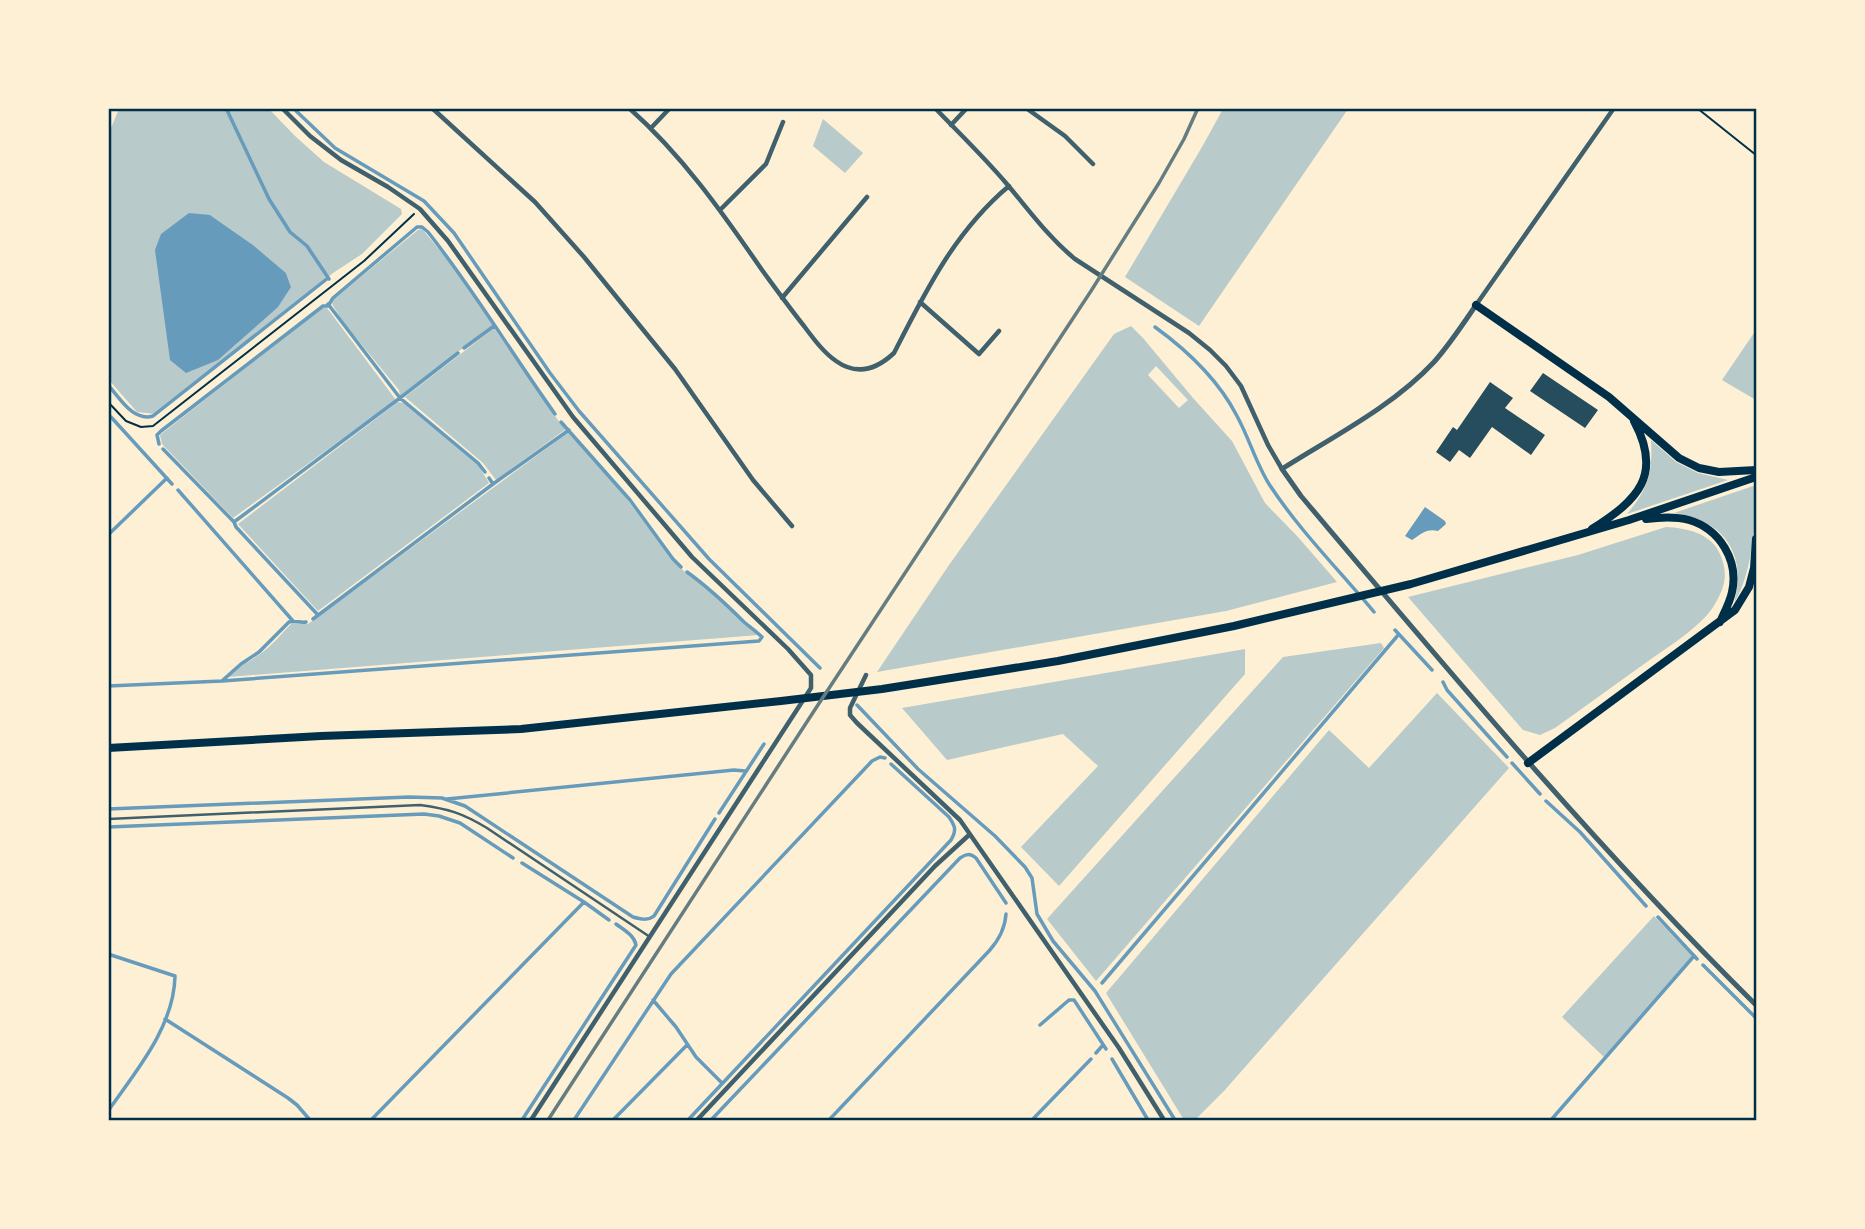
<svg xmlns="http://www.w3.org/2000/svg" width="1865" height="1229" font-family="'DejaVu Sans',sans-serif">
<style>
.green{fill:#b9caca;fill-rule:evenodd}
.water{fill:#669bbc}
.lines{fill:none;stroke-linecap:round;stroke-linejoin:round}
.stream{stroke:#669bbc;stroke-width:3.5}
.building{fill:#264d5e}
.path{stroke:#003049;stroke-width:2}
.service{stroke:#3f606c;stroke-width:2.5}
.minor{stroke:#3f606c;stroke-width:4.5}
.tertiary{stroke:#3f606c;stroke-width:5}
.trunk{stroke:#003049;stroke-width:8}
.rail{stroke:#657d81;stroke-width:3.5}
.neatline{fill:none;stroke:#003049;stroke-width:2.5}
</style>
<rect width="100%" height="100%" fill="#fdf0d5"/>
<!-- green -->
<path class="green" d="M119 109H269L295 136 324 162 401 209 402 214 362 254 333 273 155 414 137 412 109 380 108 135ZM210 215 253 245 286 273 291 287Z
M1223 109H1348L1199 326 1125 277 1202 147Z
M823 119 863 153 845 173 813 146Z
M422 229 454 267 493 325 400 396 399 390 343 322 332 304 334 299 418 230Z
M322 308H327L396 400 233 518 162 444 160 435Z
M1131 326 1143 338 1193 398 1232 441 1265 503 1298 537 1337 582 1226 611 877 672 949 565 1114 334ZM1156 366 1188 400 1179 408 1148 375Z
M494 328 560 423 566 429 496 480 483 463 405 397Z
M1756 330V400L1722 380Z
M398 402 404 403 477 463 489 483 318 611 238 524Z
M569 432 623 494 673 561 686 573 720 598 759 635 228 677C236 667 249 662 260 654 272 646 281 634 292 623L308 624Z
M1651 440 1676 462 1698 473 1728 480 1627 514C1648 489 1653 472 1651 440Z
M1756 485C1757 518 1752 575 1734 603 1748 554 1723 519 1674 513Z
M1666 527C1686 528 1711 533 1720 554 1728 573 1726 585 1715 604 1704 624 1670 646 1651 659 1619 682 1587 705 1555 728L1540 735 1523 730 1408 597 1578 555Z
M1381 643 1384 648 1096 981 1047 919 1283 657Z
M1245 649V674L1059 886 1021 847 1098 766 1063 734 947 760 902 708Z
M1437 693 1509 768 1224 1091 1197 1118 1184 1120 1106 993 1329 730 1369 768Z
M1654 916 1692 956 1604 1057 1562 1017Z"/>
<!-- water -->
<path class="water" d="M189 213 210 215 253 245 286 273 291 287 278 307 218 360 186 373 170 360 155 250 161 234Z
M1425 507 1445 521 1446 524 1438 531C1427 528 1421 534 1412 540L1405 536Z"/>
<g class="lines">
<!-- stream -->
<path class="stream" d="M226 108 269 199 290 232 307 246 329 279
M293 108 335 148 424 201 454 233 550 373 579 411 709 559 820 668
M328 304 400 398 478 463 485 472
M1155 327C1188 351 1218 379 1237 416 1249 438 1256 463 1269 484 1299 530 1339 570 1374 612
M464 348 494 326
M108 385C120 398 133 422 153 416L328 278
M111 417 172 484
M561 422 630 500 673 559 681 567
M159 444 157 435 161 431 323 306H328L333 298 417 227H422L428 232C474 290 512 354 555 414
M163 449 234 522 236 527 318 615
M489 478 493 484
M178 490 293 621
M234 522 400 398 458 353
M108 535 167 478
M313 619 493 484 569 430
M1395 630 1432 670
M223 680 241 664 259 652 289 622C295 620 300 623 306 622
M1443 682 1447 690 1507 757
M108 686 222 681 759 641 762 637C756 631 750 627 744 622 726 604 708 587 687 572
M857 705 918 769 995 836 1025 867 1032 878 1037 914 1053 941 1095 991 1175 1120
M1512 763 1540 794
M447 799 734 770 745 771
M1546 801 1580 832 1646 906
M108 809 409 797 442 798 465 806 633 917C640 919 648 921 654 916L715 819
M719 813 764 744
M108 827 424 814 439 816 460 823 513 858
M522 863 584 902
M1658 917 1697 959
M108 954 172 975 175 976C174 1027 136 1071 108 1111
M1703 965 1756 1018
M1102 983 1399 634
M653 1000 676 1027 696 1057 722 1083
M165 1019 288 1098 297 1105 310 1120
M1040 1025 1069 1000H1074L1106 1049
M1096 1053 1103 1045
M1112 1059 1148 1120
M371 1120 584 902 609 920
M522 1120 636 945C634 935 624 930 616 924
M574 1120 671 974 872 761 880 757 885 758
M613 1120 687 1045
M688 1120 951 840C957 830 955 826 949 817L891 764
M711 1120 960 858C966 854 970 853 976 858L1006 903
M829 1120 989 951C999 940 1005 929 1006 914
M1032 1120 1091 1059
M1551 1120 1694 956"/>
</g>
<!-- building -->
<path class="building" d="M1543 373 1598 410 1585 428 1530 391Z
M1490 382 1513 398 1505 408 1545 435 1531 455 1492 427 1470 458 1459 450 1450 462 1436 452 1453 427 1457 430Z"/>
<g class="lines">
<!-- path -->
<path class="path" d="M1697 108 1756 155
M108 402 126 421 141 427 153 426 364 261 414 214"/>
<!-- service -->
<path class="service" d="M108 819 420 805C449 809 462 813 487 828L650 937"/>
<!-- minor -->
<path class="minor" d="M282 108 310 136 341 160 388 187 420 209 448 241 573 417 692 557 788 649 811 675V688L531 1120
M432 108 535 202 584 257 675 369 753 480 792 526
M629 108C682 155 722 212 762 270 776 289 789 307 804 326 813 338 823 352 836 361 857 376 877 369 894 353 925 292 955 231 1009 186
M935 108C959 133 984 157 1006 183 1029 210 1048 237 1075 259L1189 333 1210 350 1226 366 1241 386 1268 445 1282 469
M1026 108 1065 136 1093 164
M951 125 967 108
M651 128 670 108
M720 210 766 164 783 122
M782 298 867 197
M920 302 979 354 999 331
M1476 305 1614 108
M866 675 850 708V715L857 723 960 820 1119 1048 1164 1120
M697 1120 935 866 969 835"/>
<!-- tertiary -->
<path class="tertiary" d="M1476 305C1463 324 1450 344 1434 362 1392 407 1334 436 1282 469L1301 496C1448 670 1594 845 1756 1005"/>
<!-- trunk -->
<path class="trunk" d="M1476 305 1609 397 1679 458 1699 468 1719 472 1756 470
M1646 519C1661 517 1675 516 1689 520 1720 529 1739 561 1732 592 1730 602 1724 613 1720 622
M1592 529C1638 500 1663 475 1634 421
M108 748 321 736 521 729 781 701 882 689 1058 661 1234 626 1411 584 1629 520 1756 477
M1528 763 1735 610 1749 587 1754 568 1756 539"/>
<!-- rail -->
<path class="rail" d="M548 1120 814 711 1091 291 1159 183 1184 139 1198 108"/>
</g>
<!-- border -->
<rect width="1865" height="1229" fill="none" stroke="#fdf0d5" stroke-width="220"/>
<rect x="110" y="110" width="1645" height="1009" class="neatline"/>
</svg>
